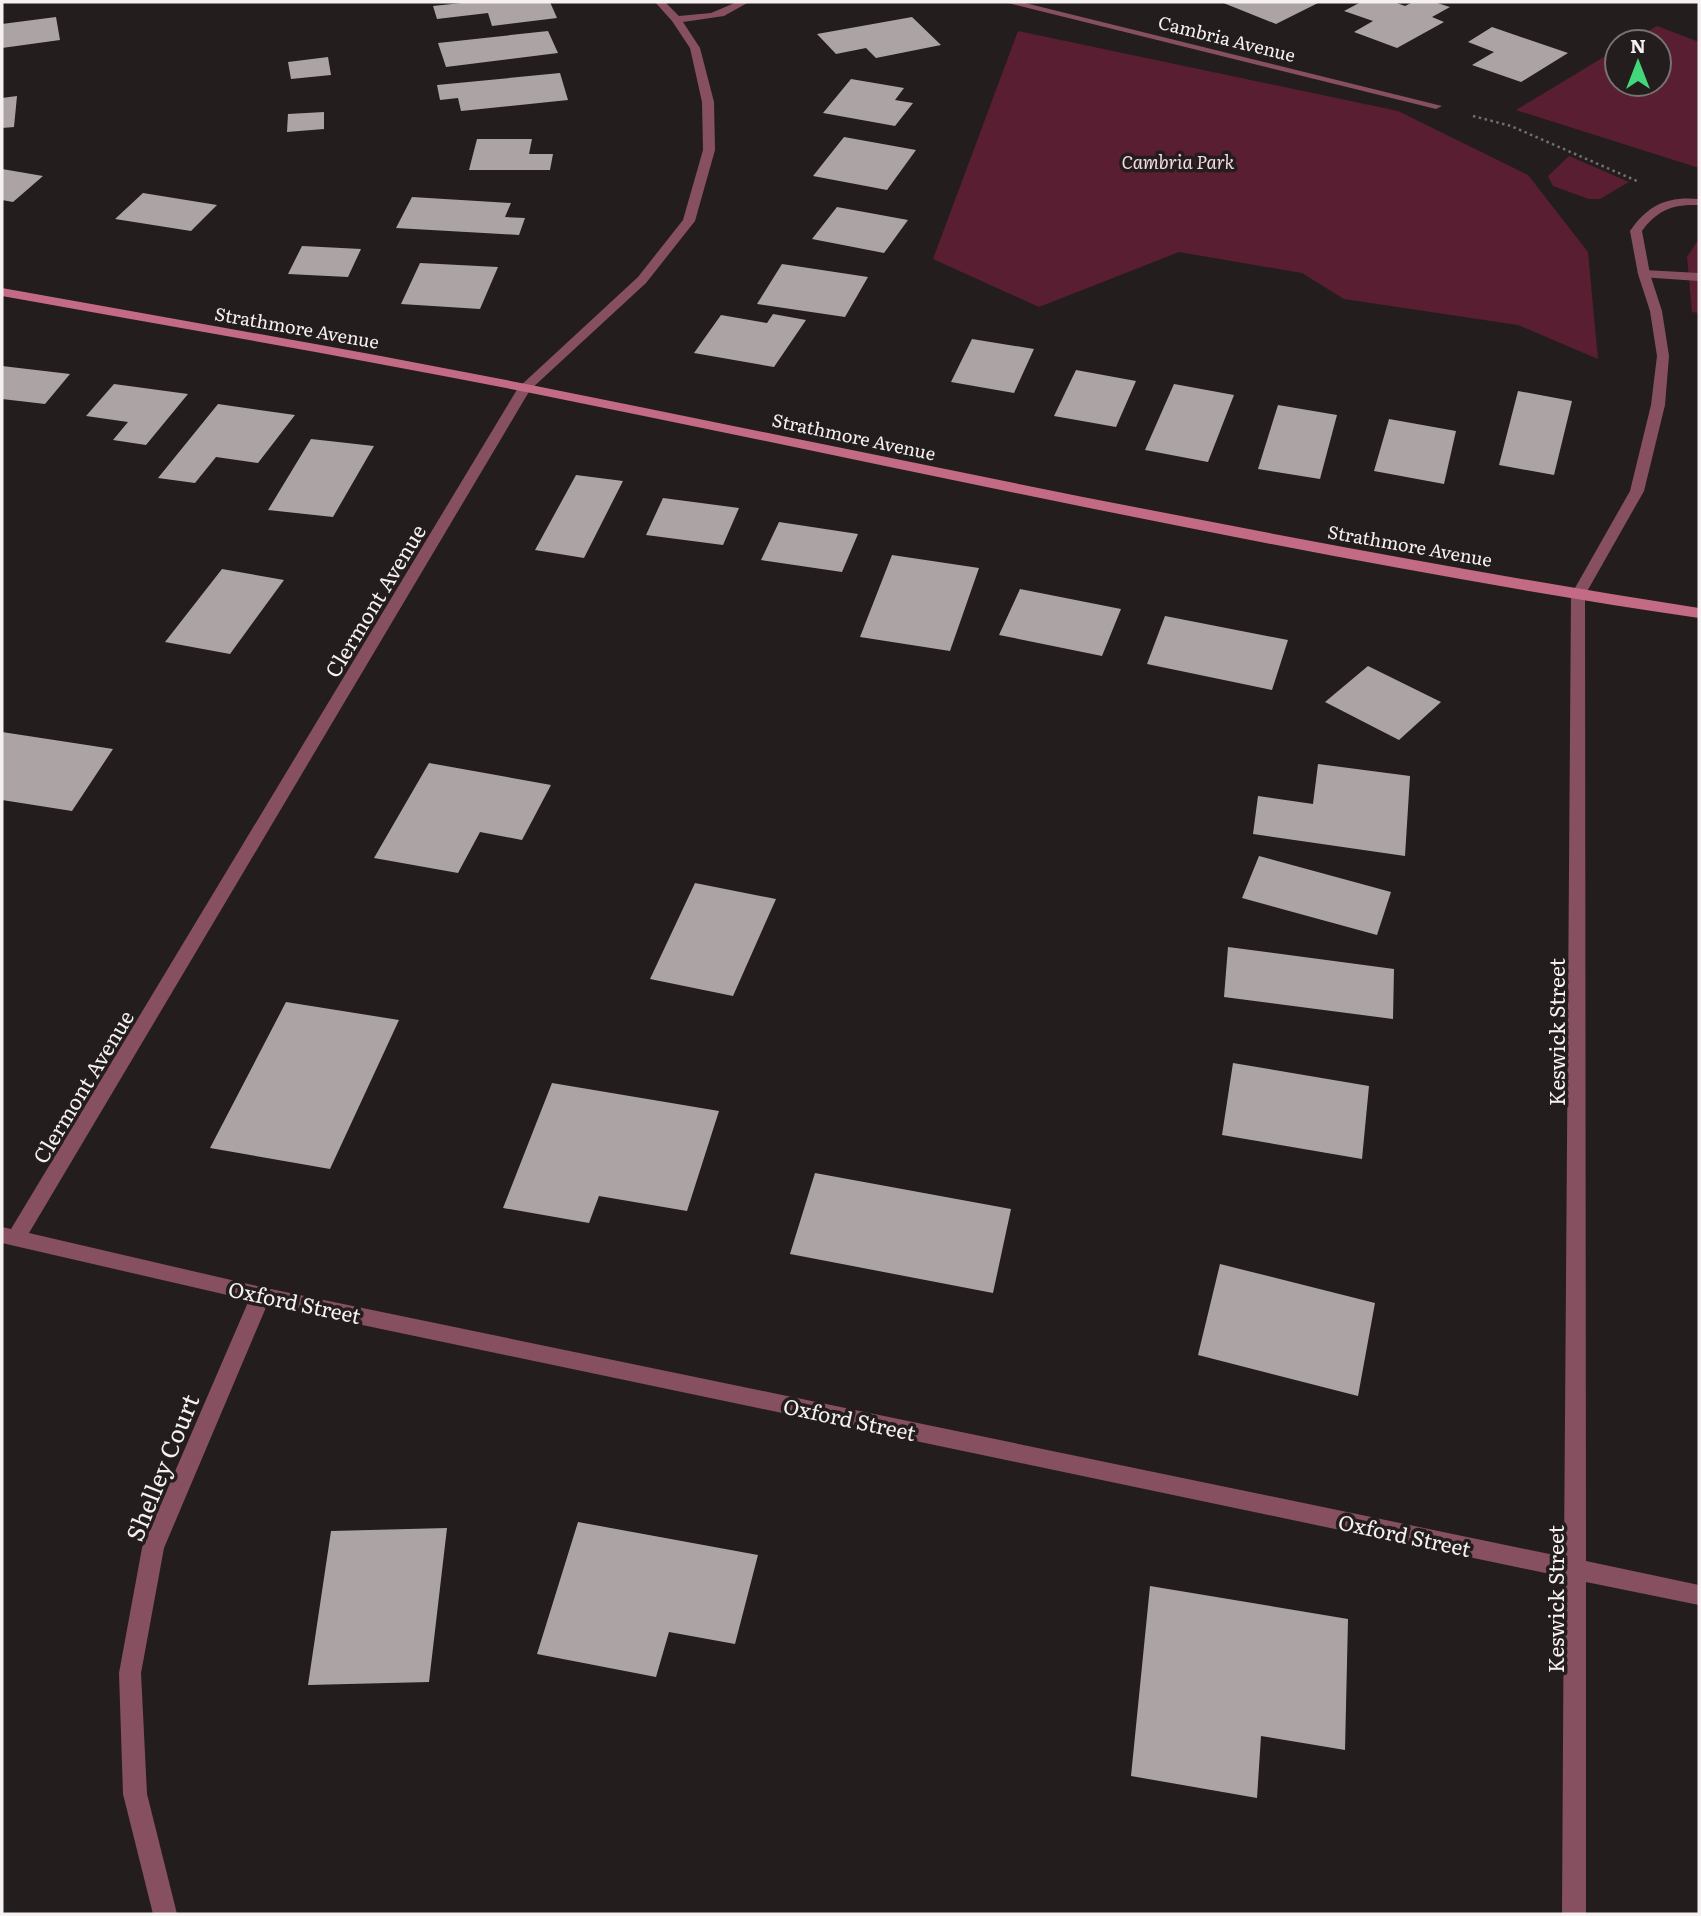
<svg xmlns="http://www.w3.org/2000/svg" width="1701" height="1916" font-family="Literata,serif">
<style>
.green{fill:#5a1e33}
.building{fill:#aca3a5}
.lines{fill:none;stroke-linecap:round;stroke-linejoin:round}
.path{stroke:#756f70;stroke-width:2.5;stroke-dasharray:2.5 3.5;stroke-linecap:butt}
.service{fill:#875060;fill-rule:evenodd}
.minor{fill:#875060;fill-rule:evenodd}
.secondary{fill:#c36b85;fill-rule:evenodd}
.labels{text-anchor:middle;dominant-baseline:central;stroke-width:7;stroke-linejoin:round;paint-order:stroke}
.far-street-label{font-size:18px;fill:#f5f0f1;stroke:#241d1e}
.far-park-label{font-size:18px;font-style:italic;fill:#f3dbe0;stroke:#241d1e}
.street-label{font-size:21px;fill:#f5f0f1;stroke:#241d1e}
.near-street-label{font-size:24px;fill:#f5f0f1;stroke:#241d1e}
</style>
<rect width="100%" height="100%" fill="#241d1e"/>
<!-- green -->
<path class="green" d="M1657 26 1699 42V168L1516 110 1617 49V84H1659V42H1629Z
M1018 31 1398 111 1528 175 1588 252 1598 359 1518 325 1344 299 1302 273 1179 252 1039 307 933 259Z
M1569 156 1629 182 1600 199H1589L1553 186 1548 176Z
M1699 239V313L1692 312 1687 257Z"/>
<!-- building -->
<path class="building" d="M471 2H550L557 18 492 26 488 13 437 19 433 6Z
M1221 2H1320L1276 24Z
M1361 2H1394L1405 6 1413 2H1434L1450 7 1432 17 1444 22 1397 48 1354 32 1373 21 1344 11Z
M56 17 60 40 2 48V24Z
M912 17 941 45 876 58 866 48 836 54 817 34Z
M1492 27 1568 53 1521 82 1472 65 1494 52 1468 42Z
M548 31 558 53 446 67 438 43Z
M328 57 331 75 291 79 288 62Z
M560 73 568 100 461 111 458 98 440 100 437 85Z
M851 79 904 88 895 100 913 103 895 126 823 113Z
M17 96 14 127 2 128V98Z
M324 112V129L287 132 288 114Z
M844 137 916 150 887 190 813 176Z
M477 139H532L529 154H553L550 170H469Z
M2 169 43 176 13 202 2 200Z
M143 193 217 205 191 231 115 219Z
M412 197 511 203 505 217 525 218 519 235 396 228Z
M837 207 908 220 884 253 812 239Z
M302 246 361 249 348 277 288 274Z
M420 263 498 267 480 309 401 304Z
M782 264 868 277 845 317 757 304Z
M773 314 806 320 774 367 694 353 721 315 767 323Z
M972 339 1034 349 1014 393 951 382Z
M2 366 70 374 45 404 2 399Z
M1076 370 1136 381 1116 427 1054 416Z
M114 384 188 394 146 445 113 440 128 422 86 416Z
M1174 384 1234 395 1208 462 1145 450Z
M1518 391 1572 401 1554 475 1499 465Z
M218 404 295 415 258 463 216 457 195 483 158 478Z
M1278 405 1337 415 1320 479 1258 469Z
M1389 419 1456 431 1444 484 1374 471Z
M311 439 374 446 333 517 268 510Z
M576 475 623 481 584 558 535 550Z
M663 498 739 508 723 545 646 535Z
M779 522 858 534 842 572 761 560Z
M892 555 979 568 950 651 860 637Z
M222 569 284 580 230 654 165 642Z
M1020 589 1121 609 1102 656 999 635Z
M1165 616 1288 640 1272 690 1147 664Z
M1368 666 1441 702 1399 740 1325 702Z
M2 732 113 749 72 811 2 800Z
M429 763 551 785 522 840 480 832 458 873 374 858Z
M1318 764 1410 776 1405 856 1253 834 1258 796 1313 804Z
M1259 856 1391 892 1377 935 1242 898Z
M695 883 776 899 733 996 650 979Z
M1228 947 1394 969 1393 1019 1224 997Z
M286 1002 399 1020 330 1169 210 1148Z
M1233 1063 1369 1086 1362 1159 1222 1135Z
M552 1083 719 1111 687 1211 599 1196 589 1223 503 1208Z
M815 1173 1011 1209 993 1293 790 1254Z
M1220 1264 1375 1303 1358 1396 1198 1355Z
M578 1522 758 1555 735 1644 669 1632 656 1677 537 1654Z
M447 1528 429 1682 308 1685 331 1531Z
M1150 1586 1348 1619 1345 1750 1261 1736 1257 1798 1131 1776Z"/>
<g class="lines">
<!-- path -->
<path class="path" d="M1473 116 1511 126 1637 181"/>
<!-- service -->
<path class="service" d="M1004 2H1021L1442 106 1436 109Z
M1644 270 1699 273V281L1640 277V271Z"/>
<!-- minor -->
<path class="minor" d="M655 2H665L679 16 711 13 737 2H749L724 16 683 22 700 48 714 102 715 150 695 221 646 283 530 390 29 1233 261 1287 1564 1557 1571 595 1630 491 1651 405 1657 356 1650 311 1638 274 1630 231C1648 205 1667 196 1699 199V205C1673 204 1657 210 1642 231L1650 274 1662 311 1669 356 1665 405 1644 491 1585 595 1586 1561 1699 1585V1605L1586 1582V1914H1562L1564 1577 267 1305 164 1548 141 1673 147 1794 177 1914H153L123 1794 119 1673 142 1548 249 1300 2 1243V1227L11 1229 518 388 638 277 683 220 703 150 702 102 690 48 672 21Z"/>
<!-- secondary -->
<path class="secondary" d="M2 288C179 320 355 350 531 385 920 463 1307 547 1699 608V618C1307 560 920 471 531 393 356 358 179 328 2 296Z"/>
</g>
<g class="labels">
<!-- far-street labels -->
<g class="far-street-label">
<text transform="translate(1227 38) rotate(14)">Cambria Avenue</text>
<text transform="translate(297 327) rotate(10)">Strathmore Avenue</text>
<text transform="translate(854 436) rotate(12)">Strathmore Avenue</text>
<text transform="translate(1410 545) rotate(10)">Strathmore Avenue</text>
</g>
<!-- far-park labels -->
<g class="far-park-label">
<text x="1178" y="161">Cambria Park</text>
</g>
<!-- street labels -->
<g class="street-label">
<text transform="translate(374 600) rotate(-59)">Clermont Avenue</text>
<text transform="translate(1555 1032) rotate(-90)">Keswick Street</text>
<text transform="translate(82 1086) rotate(-59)">Clermont Avenue</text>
<text transform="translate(295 1301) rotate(12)">Oxford Street</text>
<text transform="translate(850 1418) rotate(12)">Oxford Street</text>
<text transform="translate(1405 1534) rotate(12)">Oxford Street</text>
<text transform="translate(1554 1599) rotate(-90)">Keswick Street</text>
</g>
<!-- near-street labels -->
<g class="near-street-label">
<text transform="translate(161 1467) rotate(-68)">Shelley Court</text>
</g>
</g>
<!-- border -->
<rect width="1701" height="1916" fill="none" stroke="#f5f0f1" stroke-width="7"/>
<!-- north arrow -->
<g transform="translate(1638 63)"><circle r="33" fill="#241d1e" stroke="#787172" stroke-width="2"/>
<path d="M0-5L12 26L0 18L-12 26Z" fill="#43d77b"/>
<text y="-10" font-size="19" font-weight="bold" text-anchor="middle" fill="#f5f0f1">N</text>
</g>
</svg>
